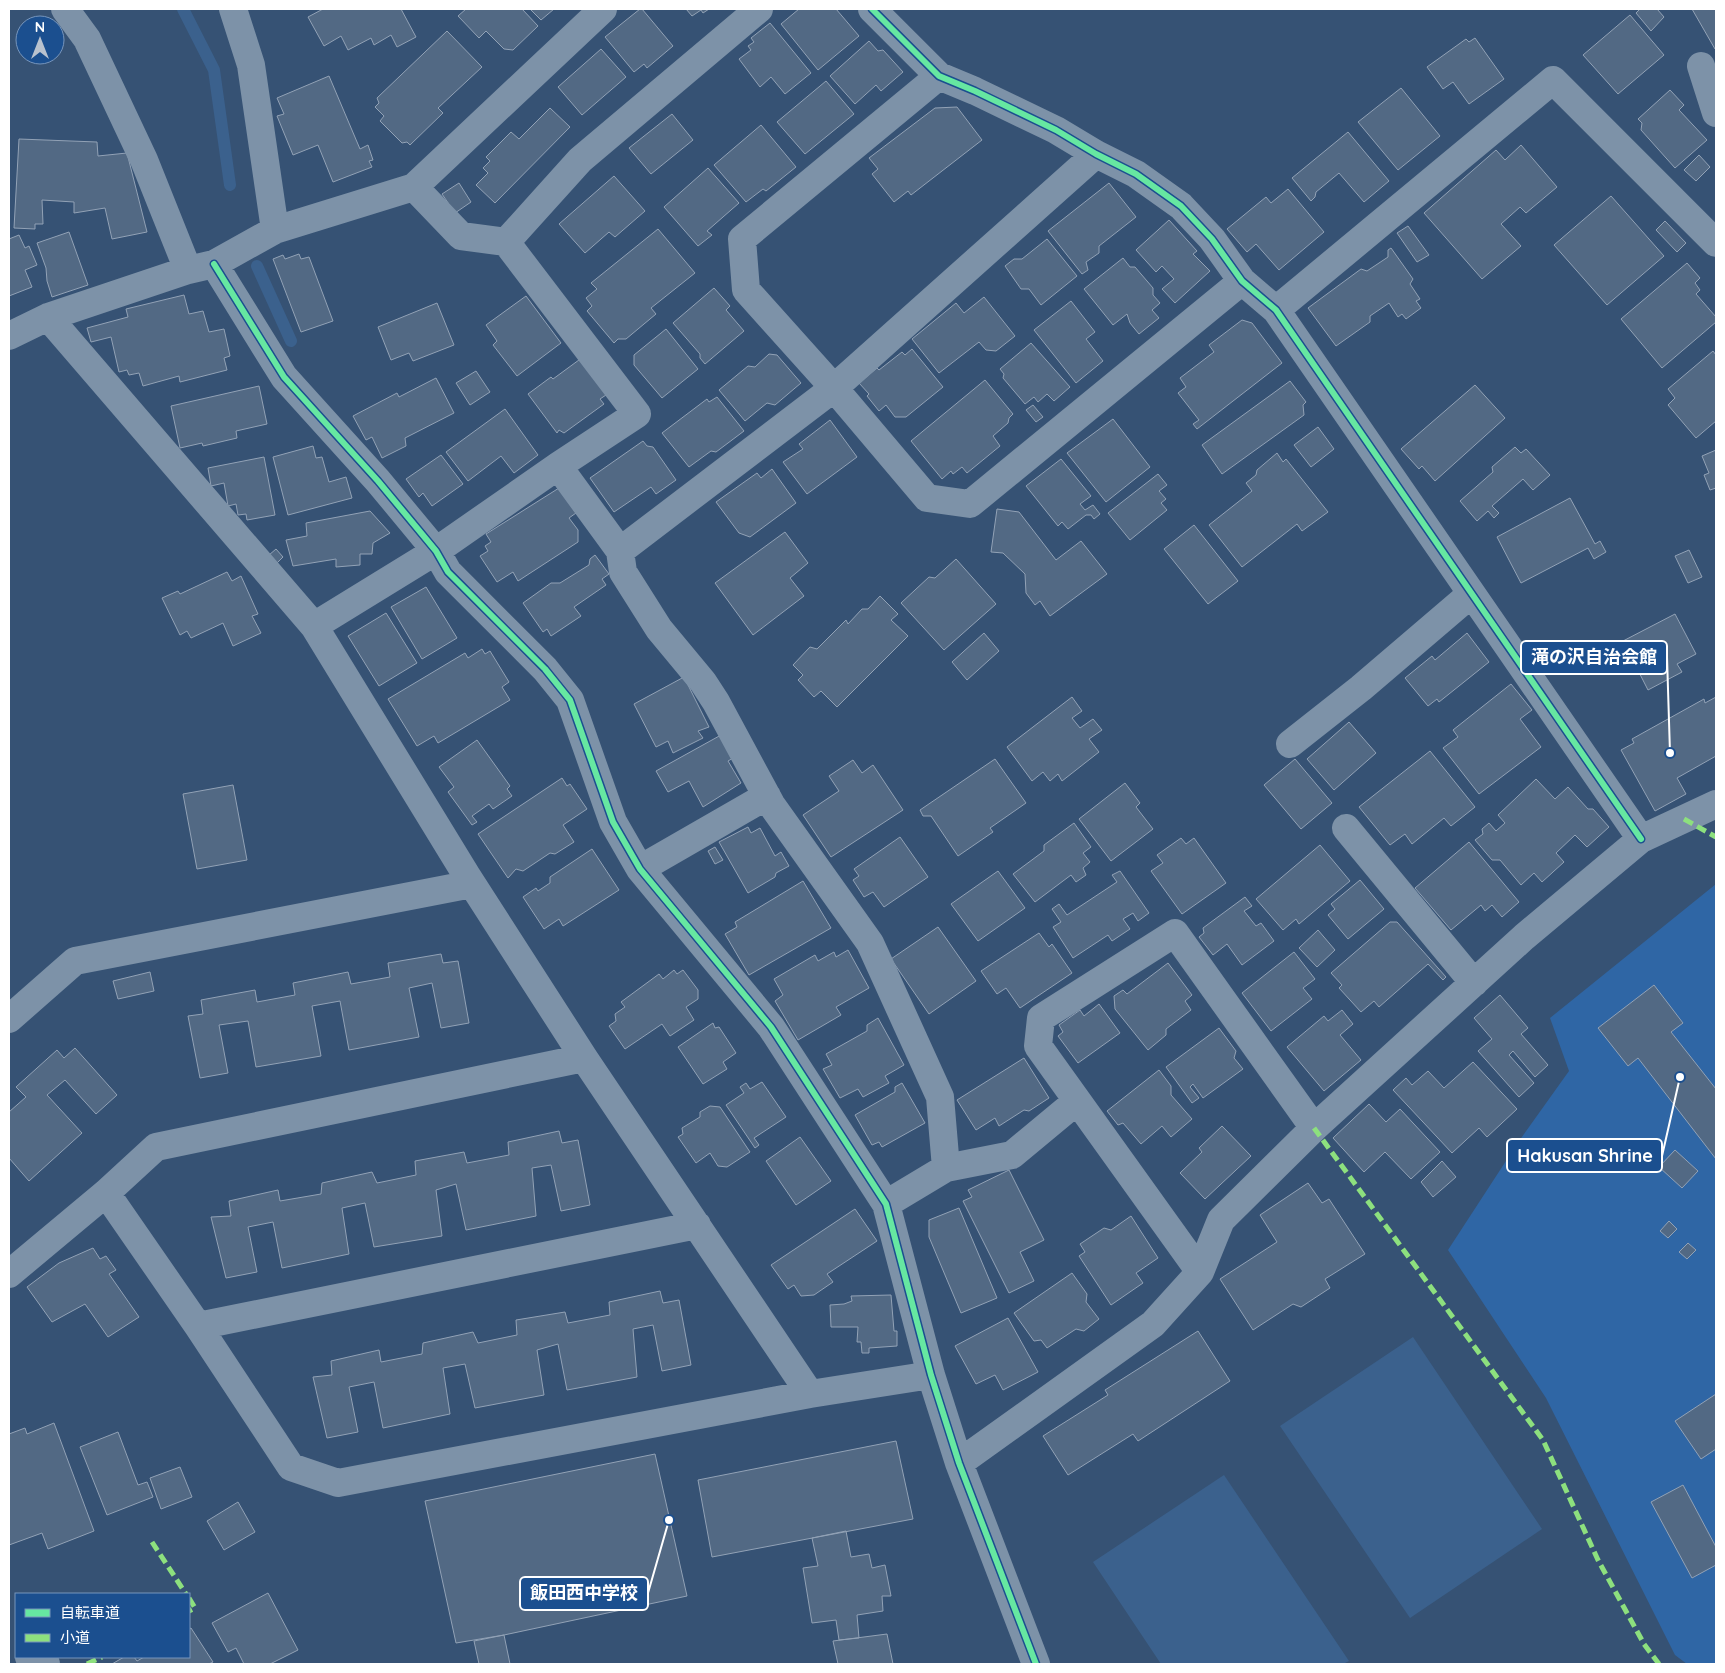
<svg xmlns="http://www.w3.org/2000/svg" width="1725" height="1673" font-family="Quicksand,'Noto Sans JP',sans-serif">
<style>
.green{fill:#2f66a5}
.water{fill:#3b618d}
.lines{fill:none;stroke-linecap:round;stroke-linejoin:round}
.stream{stroke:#3b618d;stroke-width:12}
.building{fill:#526984;stroke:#92a2b6}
.minor{stroke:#7d92a8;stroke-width:28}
.quiet{stroke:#8de07e;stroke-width:5;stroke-dasharray:10 5;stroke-linecap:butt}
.cycleway-casing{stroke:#1b4f8f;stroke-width:9}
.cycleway{stroke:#66e7a1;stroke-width:6}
.leader{fill:none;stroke:#fff;stroke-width:2}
.callout-dot{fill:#fff;stroke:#1b4f8f;stroke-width:2}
.callout{fill:#1b4f8f;stroke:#fff;stroke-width:2}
.callout-label{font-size:18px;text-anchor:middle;font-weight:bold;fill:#fff}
</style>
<rect width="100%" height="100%" fill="#365274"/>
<!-- green -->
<path class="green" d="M1716 884V1664H1687L1675 1655 1546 1398 1448 1250 1519 1141 1569 1071 1550 1018Z"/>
<!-- water -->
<path class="water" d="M1413 1337 1542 1529 1410 1618 1280 1426Z
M1224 1475 1349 1661 1343 1664H1161L1093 1562Z"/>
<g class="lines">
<!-- stream -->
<path class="stream" d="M183 9 214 70 230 185
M257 266 291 341"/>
</g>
<!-- building -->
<path class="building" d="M323 9H401L416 37 397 47 391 35 374 45 371 38 348 50 341 36 324 46 308 17Z
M466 9H522L538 26 513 50 504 49 486 31 479 38 458 16Z
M530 9H554L541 20Z
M640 9H642L673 46 647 68 644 64 634 72 605 37Z
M686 9H709L703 13 701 10 692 16Z
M799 9H836L859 36 818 70 781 24Z
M1640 9H1657L1664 17 1651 31 1636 13Z
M1692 9H1716V49H1715Z
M1630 15 1664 55 1618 94 1583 55Z
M770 23 811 73 785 94 771 77 760 87 739 59 751 50 748 46 754 42 751 38Z
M447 31 482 67 438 108 443 113 410 145 407 142 402 143 380 121 384 116 375 107 379 103 377 98Z
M1475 38 1504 79 1469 104 1453 82 1443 89 1427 67 1466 39 1469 42Z
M869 41 878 51 883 50 903 72 881 91 876 85 855 104 830 76Z
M601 49 626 77 582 115 558 87Z
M329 76 360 149 368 145 373 160 369 161 372 167 333 182 318 145 293 155 277 116 284 114 277 98Z
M826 81 854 114 805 154 777 122Z
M1401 88 1440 136 1398 170 1358 122Z
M1670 90 1684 105 1679 110 1707 140 1675 168 1641 130 1642 123 1638 119Z
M957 107 982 140 911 195 908 191 894 202 872 174 878 169 869 158 935 108Z
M550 108 570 127 495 203 476 185 488 173 483 168 490 161 486 157 511 132 519 139Z
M672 114 693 140 651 174 629 148Z
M761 125 796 167 766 191 763 189 746 202 714 165Z
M1348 132 1389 181 1364 202 1339 173 1316 192 1315 197 1311 201 1292 178Z
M19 139 97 142 98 156 127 153 147 232 112 239 105 208 74 213V202L42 200 43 224H35V229L14 228Z
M1521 145 1557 187 1526 213 1520 207 1501 224 1521 246 1482 279 1424 213 1496 150 1505 160Z
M1699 155 1710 167 1696 181 1684 170Z
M708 168 739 203 707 231 712 235 698 246 664 207Z
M614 176 645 211 615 237 609 232 585 253 559 224Z
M459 183 471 202 455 213 442 194Z
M1109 183 1136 217 1099 246V253L1086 262 1088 270 1082 274 1048 231Z
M1288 189 1324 232 1279 270 1256 244 1247 252 1227 229 1266 197 1271 203Z
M1611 196 1664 256 1607 305 1554 245Z
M1169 220 1197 251 1193 254 1210 271 1175 303 1162 289 1174 279 1162 266 1156 272 1136 250Z
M1665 221 1686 243 1677 252 1656 230Z
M1408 226 1429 255 1417 262 1397 233Z
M658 229 695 273 651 308 656 314 626 339H618L614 343 587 311 592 306 586 298 597 289 591 283Z
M69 232 88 285 52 297 47 281 46 268 37 243Z
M19 235 25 248 29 246 37 265 25 270 32 287 9 296V239Z
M1047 239 1077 276 1041 305 1029 289H1021L1005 266 1014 259H1022Z
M1391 248 1413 279 1410 284 1420 299 1416 301 1421 308 1406 319 1402 314 1398 317 1389 303 1370 316V322L1336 346 1308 308 1361 269 1367 271 1388 257V250Z
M299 254 301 259 309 257 333 321 301 332 273 259 283 255 285 259Z
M1123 258 1130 267H1135L1153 288V295L1160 303 1152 310 1159 318 1139 334 1130 323 1127 314 1113 325 1084 289Z
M1687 263 1700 278 1695 283 1700 290 1696 294 1716 317V322L1662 368 1621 319Z
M714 288 730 306 726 310 744 331 705 364 700 358V354L673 323Z
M184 295 189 314 203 311 209 332 224 329 230 356 224 358 227 370 180 382 179 376 143 386 139 373 129 375 127 370 119 372 111 337 91 342 87 328 128 317 126 309Z
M526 296 561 343 517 376 493 345 497 341 486 325Z
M984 297 1015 336 996 351 986 350 979 342 939 373 912 339 956 303 964 313Z
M1071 301 1095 332 1086 339 1103 361 1076 383 1034 330Z
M437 303 454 345 413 361 409 353 391 360 378 327Z
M1242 320 1252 323 1282 363 1197 429 1193 424 1199 420 1178 393 1186 387 1180 378 1214 352 1209 345Z
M666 329 698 369 662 398 634 365V355Z
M1031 343 1070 387 1054 401 1047 394 1038 402 1034 397 1025 404 1003 378 1004 374 1000 369Z
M912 349 943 387 906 417H895L886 405 879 411 867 396 869 394 859 383 877 368 879 370 902 352 905 355Z
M1713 351 1716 355V421L1696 438 1668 405 1675 398 1668 389Z
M769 354 777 355 801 383 775 405 767 403 745 421 719 390 748 366 755 367Z
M583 357 609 393 600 399 604 404 564 433 559 430 557 433 528 394 551 377 553 379Z
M476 371 490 392 470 405 456 383Z
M436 378 454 413 405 438 406 446 382 458 372 437 366 440 353 416 397 393 399 397Z
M985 380 1013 414 1009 418 1008 423 993 436 1000 446 967 473 962 467 953 474 951 471 942 479 911 441Z
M1290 381 1306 402 1303 405 1304 415 1222 474 1202 445Z
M1475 385 1505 418 1435 481 1422 466 1419 469 1401 449Z
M259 386 267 424 236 431 237 438 203 446 202 443 180 448 171 406Z
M717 397 744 431 716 452 711 451 689 467 662 433 707 399 709 402Z
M1033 405 1043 417 1036 422 1026 410Z
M505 409 538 455 514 473 501 456 468 481 446 452Z
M1113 419 1150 467 1106 502 1067 453Z
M830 420 857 457 807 494 783 462 803 449 799 444Z
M1318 427 1334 449 1311 467 1294 445Z
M643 441 647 446 653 447 676 480 656 494 651 487 614 512 590 478Z
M313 446 316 458 322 457 329 482 346 477 352 498 288 515 273 457Z
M1515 447 1521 453 1526 449 1550 475 1533 490 1523 479 1492 506 1499 513 1494 518 1488 511 1477 521 1460 501 1493 472 1492 467Z
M1716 450V488L1710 490 1704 475 1709 473 1702 456Z
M1277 453 1283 462 1286 459 1328 512 1302 531 1297 524 1242 567 1209 525 1252 491 1246 483 1256 475 1257 470Z
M441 455 463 484 432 506 423 493 419 497 406 479Z
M264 457 275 515 247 520 246 514 238 515 236 504 228 506 224 483 211 486 208 468Z
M1061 459 1091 496 1080 504 1085 510 1093 505 1100 514 1094 519 1091 515H1086L1068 529 1062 522 1058 526 1026 486Z
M772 469 796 503 750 537 739 533 716 502 757 473 761 478Z
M1158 474 1167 485 1159 491 1166 499 1161 503 1167 510 1130 540 1108 513Z
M559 488 576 513 569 518 578 530V542L518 581 513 572 497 582 480 556 488 551 485 546 491 542 486 534Z
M1570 498 1595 544 1600 541 1606 552 1594 559 1588 548 1521 583 1497 537Z
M997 509 1019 512 1056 560 1081 541 1107 574 1050 616 1040 601 1035 605 1026 593 1025 574 1003 553 991 552Z
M370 511 390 533 373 543 372 554H360V565L336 567V559L293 566 286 540 307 536 306 523Z
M1194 525 1238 581 1208 604 1164 549Z
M785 532 808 563 790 578 804 596 753 635 715 583Z
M276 549 283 557 277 563 269 555Z
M1689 550 1702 577 1688 583 1675 556Z
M595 555 609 574 602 579 606 585 574 607 581 616 551 636 547 629 543 632 523 603 551 583H560L589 565 590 559Z
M956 559 996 604 944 650 901 603 929 577 935 578Z
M227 572 232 581 241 576 258 614 252 616 261 633 233 646 223 623 191 638 187 631 180 635 162 598 178 591 180 594Z
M426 587 457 638 422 659 391 607Z
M880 596 898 614 891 620 908 636 837 707 821 691 814 697 798 680 803 675 793 665 810 647 817 649 846 620 848 624 862 609H868Z
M386 613 417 663 379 686 348 636Z
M1675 614 1696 654 1677 664 1682 672 1648 690 1623 641Z
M984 633 999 651 967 680 952 662Z
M1467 633 1489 662 1439 702 1437 699 1428 706 1405 678 1432 656 1435 660Z
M482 649 485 654 490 651 509 682 502 687 510 700 438 743 434 736 417 746 388 699 465 653 468 658Z
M684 677 709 727 698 731 703 738 673 753 668 741 656 747 634 704Z
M1511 684 1532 710 1520 719 1541 747 1479 794 1443 748 1458 737 1453 730Z
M1072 697 1082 711 1072 718 1080 728 1093 719 1102 730 1089 739 1099 752 1062 781 1058 774 1050 781 1043 772 1032 781 1007 747Z
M1716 697V756L1677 778 1686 794 1655 811 1621 750 1634 743 1632 739 1704 699 1705 703Z
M1349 722 1376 753 1334 790 1307 759Z
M721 735 735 757 728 761 741 783 703 807 689 781 668 792 656 771Z
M477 740 510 786 507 789 512 796 493 809 489 804 472 816 477 822 472 825 448 792 454 787 439 767Z
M1430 751 1475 807 1451 826 1444 818 1412 844 1405 834 1390 845 1359 807Z
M995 759 1026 803 990 828 993 832 958 856 931 816H923L920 810Z
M1295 759 1332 803 1301 829 1264 785Z
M853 760 862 773 873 765 903 810 831 857 803 815 839 791 829 776Z
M562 778 567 786 570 784 587 809 563 825 574 842 555 854 550 853 523 871 516 869 508 878 478 834Z
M1536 779 1555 799 1568 787 1588 809H1593L1609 827 1587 847 1575 835 1556 853 1564 862 1542 882 1534 873 1521 885 1500 860H1492L1475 840 1483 834 1482 829 1489 823 1496 831 1505 823 1498 815Z
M1125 783 1140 803 1136 807 1153 829 1111 861 1079 819Z
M233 785 247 860 197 869 183 794Z
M1074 823 1091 847 1083 853 1090 862 1083 868 1086 875 1076 882 1071 875 1035 902 1013 874 1044 851V845Z
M748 827 751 833 760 828 775 856 781 852 789 866 776 873 775 877 748 893 719 842Z
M900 837 928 877 884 907 873 892 864 897 853 880 859 876 854 869Z
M1181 838 1186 844 1194 838 1226 883 1182 914 1151 871 1163 863 1157 855Z
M1469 842 1519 902 1502 917 1492 905 1485 911 1481 905 1451 930 1415 888Z
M1320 845 1350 881 1299 924 1296 919 1283 930 1256 899Z
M715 847 723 860 715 864 708 851Z
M592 849 619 890 563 926 559 919 544 929 523 897 536 888 538 891 550 883V877Z
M998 871 1025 908 978 941 951 904Z
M1120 871 1149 913 1138 921 1133 913 1123 919 1130 929 1112 941 1108 935 1073 958 1053 927 1061 922 1052 909 1059 904 1067 915 1117 882 1112 875Z
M1360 880 1384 909 1348 939 1328 915 1335 909 1331 904Z
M803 881 831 928 749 975 725 934 737 927 735 922Z
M1245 897 1252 906 1244 911 1256 926 1261 923 1274 941 1242 965 1227 944 1213 955 1199 937 1204 933 1203 928Z
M1390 922H1397L1446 977 1443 980 1428 964 1379 1007 1374 1001 1361 1012 1339 988 1342 985 1331 973Z
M938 927 976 981 929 1014 891 959Z
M1318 930 1335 950 1317 967 1299 948Z
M1039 933 1049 947 1052 944 1072 973 1020 1008 1006 988 997 994 981 971Z
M848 950 869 988 836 1007 841 1015 798 1040 775 1001 783 995 774 979 815 955 818 961 834 952 836 957Z
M1294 952 1315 979 1303 988 1312 999 1271 1031 1242 993Z
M441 954 443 963 458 961 469 1023 441 1028 432 983 409 988 419 1037 349 1050 340 1001 312 1006 321 1056 256 1067 248 1021 219 1025 228 1073 200 1078 188 1016 203 1014 201 1000 255 990 257 1002 295 995 293 983 348 972 351 984 390 977 388 963Z
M1168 963 1192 995 1185 1001 1191 1010 1166 1029V1035L1148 1050 1115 1009 1114 996 1123 990 1127 994Z
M674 970 677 974 683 970 698 990V999L686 1007 694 1020 670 1036 662 1024 625 1049 609 1026 616 1021 615 1014 625 1007 621 1002 659 974 663 979Z
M150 972 154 991 118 999 113 981Z
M1654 985 1683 1023 1671 1032 1716 1089V1159L1638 1058 1628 1066 1598 1028Z
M1500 995 1528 1028 1521 1034 1548 1065 1535 1077 1513 1051 1509 1055 1534 1083 1519 1097 1478 1051 1492 1039 1474 1018Z
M1099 1004 1120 1033 1078 1063 1058 1036 1063 1032 1059 1025 1080 1010 1084 1016Z
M1342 1010 1353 1024 1340 1035 1361 1060 1324 1091 1287 1047 1324 1016 1328 1021Z
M878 1018 904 1065 885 1076 889 1083 863 1097 858 1089 840 1098 823 1069 832 1065 826 1054 867 1031V1025Z
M713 1023 715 1028 719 1027 736 1053 723 1062 727 1069 703 1084 678 1047Z
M1219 1028 1236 1051 1234 1058 1243 1069 1203 1098 1193 1084 1190 1087 1199 1098 1192 1103 1166 1067Z
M75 1048 117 1095 96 1114 65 1080 47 1095 82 1133 29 1181 9 1158V1112L26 1097 16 1087 57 1050 64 1058Z
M1024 1058 1049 1098 1029 1111 1024 1110 999 1126 995 1118 976 1130 957 1100Z
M1473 1062 1517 1109 1487 1137 1479 1128 1452 1153 1393 1090 1406 1078 1412 1085 1428 1071 1444 1088Z
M1159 1070 1171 1086V1095L1192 1119 1171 1137 1162 1126 1141 1144 1123 1123 1118 1125 1107 1111Z
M762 1082 786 1117 754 1138 759 1145 755 1148 726 1105 744 1093 740 1087 746 1083 750 1089Z
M902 1083 925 1123 882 1147 879 1142 872 1145 855 1115 895 1092V1087Z
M1369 1104 1386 1122 1400 1109 1440 1152 1411 1179 1385 1152 1364 1172 1333 1138Z
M710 1106 720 1107 750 1152 727 1167 718 1166 710 1153 696 1163 678 1137 683 1134 682 1128 700 1117V1112Z
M1222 1126 1251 1156 1205 1199 1180 1173 1202 1152 1199 1148Z
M559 1131 562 1143 578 1140 590 1205 561 1211 551 1165 532 1168 536 1216 466 1230 456 1184 436 1190 442 1236 374 1247 365 1203 342 1208 349 1254 282 1268 273 1222 248 1227 257 1272 226 1278 211 1217 231 1216 229 1201 278 1190 280 1201 321 1194 322 1183 372 1172 377 1183 416 1175 415 1161 464 1152 467 1163 509 1155 508 1142Z
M800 1137 831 1181 796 1205 766 1161Z
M1675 1150 1698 1171 1682 1188 1659 1167Z
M1442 1161 1456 1177 1433 1197 1421 1182Z
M1009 1170 1044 1240 1020 1252 1034 1281 1009 1293 963 1201 972 1197 968 1190Z
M1308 1183 1322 1203 1329 1199 1365 1254 1325 1279 1330 1288 1301 1307 1293 1304 1253 1330 1220 1279 1277 1242 1260 1215Z
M959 1208 997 1298 961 1313 929 1237V1220Z
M855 1209 877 1241 827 1274 833 1282 814 1295 801 1296 794 1285 788 1289 771 1265Z
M1131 1216 1158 1258 1136 1273 1143 1283 1111 1305 1079 1256 1085 1252 1080 1244 1104 1228 1111 1230Z
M1669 1221 1677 1229 1668 1238 1660 1231Z
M1688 1243 1696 1250 1687 1259 1679 1252Z
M93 1248 100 1259 106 1256 116 1270 109 1274 139 1317 108 1337 85 1304 52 1322 27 1287 59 1263Z
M1072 1273 1087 1294 1086 1302 1099 1319 1084 1331 1076 1329 1047 1348 1041 1340 1034 1341 1014 1313Z
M660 1291 663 1303 679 1300 691 1365 662 1371 653 1325 633 1329 637 1377 567 1390 558 1344 537 1350 544 1395 475 1408 465 1364 443 1368 450 1414 383 1428 374 1382 349 1387 358 1432 327 1438 313 1377 332 1375 331 1361 379 1350 381 1362 422 1354 423 1343 473 1332 478 1343 517 1335 516 1320 565 1312 568 1323 610 1315 609 1302Z
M891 1295 894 1331H897V1346L869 1348V1353H862L861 1342H857L858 1327H831L830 1305 844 1304 852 1301 851 1296Z
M1008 1318 1038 1372 1003 1390 995 1375 976 1384 955 1346Z
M1198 1331 1230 1381 1138 1441 1133 1434 1068 1475 1043 1436 1108 1395 1105 1390Z
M1716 1394V1449L1701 1459 1675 1421Z
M54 1423 94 1531 48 1549 42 1533 9 1545V1434L25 1428 27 1434Z
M118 1432 138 1485 147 1482 153 1497 107 1515 80 1447Z
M896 1441 913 1519 712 1557 698 1480Z
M655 1454 687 1596 504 1635 456 1643 425 1501Z
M180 1467 192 1497 161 1509 150 1478Z
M1683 1485 1716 1547V1565L1692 1578 1651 1502Z
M238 1502 255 1532 224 1550 207 1521Z
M846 1531 851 1557 869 1554 872 1568 885 1565 891 1596H882L883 1611 857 1615 859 1638 839 1640 836 1620 812 1623 803 1568 818 1566 812 1538Z
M268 1593 298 1650 270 1664H244L236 1648 228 1652 212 1623Z
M191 1628 213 1662 209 1664H112L124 1657H134L137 1661 144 1657H189V1629Z
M887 1634 893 1664H838L833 1641Z
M504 1635 510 1664H479L474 1641Z"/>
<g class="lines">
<!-- minor -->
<path class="minor" d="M65 9 87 39 144 160 188 270
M233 9 251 65 275 230
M872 9 939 76 975 91 1056 130 1096 154 1136 174 1181 206 1212 239 1242 281 1276 310 1641 839
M1701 66 1716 113
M939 76 742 239 746 290 834 388 927 498 970 504 1242 281
M414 187 461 236 506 242
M214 264 284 377 378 481 436 551 448 572 545 669 570 700 613 822 640 869 771 1027 886 1204 931 1375 959 1463 1036 1664
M1276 310 1553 80 1716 243
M48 317 314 626 467 876 584 1058 810 1394
M9 336 48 317 188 270 214 264 275 230 414 187 603 9
M558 466 620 551 623 572 659 629 703 682 716 702 771 804 870 943 940 1097 946 1168
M620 551 834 388 1096 154
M314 626 436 551 558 466 637 414 506 242 580 160 759 9
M1290 744 1361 688 1471 594
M1346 828 1474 983
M640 869 767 796
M9 1019 75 961 472 884
M106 1193 198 1326 291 1467 338 1483 810 1394 931 1375
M886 1204 946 1168 1012 1155 1077 1101
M1200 1272 1038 1046 1041 1018 1175 933 1314 1128
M9 1274 106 1193 156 1147 584 1058
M198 1326 697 1225
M959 1463 1153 1324 1200 1272 1221 1220 1314 1128 1524 937 1641 839 1716 804
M29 1657 46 1664"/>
<!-- quiet -->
<path class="quiet" d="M1684 819 1716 837
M1314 1128 1543 1440 1598 1560 1644 1644 1659 1664
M152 1542 186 1594
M189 1598 195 1608 189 1611
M87 1664 102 1657"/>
<!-- cycleway casing -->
<g class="cycleway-casing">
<path id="cycleway" d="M872 9 939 76 975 91 1056 130 1096 154 1136 174 1181 206 1212 239 1242 281 1276 310 1641 839
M214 264 284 377 378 481 436 551 448 572 545 669 570 700 613 822 640 869 771 1027 886 1204 931 1375 959 1463 1036 1664"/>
</g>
<!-- cycleway -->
<use href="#cycleway" class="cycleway"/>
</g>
<!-- callouts -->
<path class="leader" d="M1670 753L1667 657M1680 1077L1662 1156M669 1520L648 1593"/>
<g class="callout-dot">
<circle cx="1670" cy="753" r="5"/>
<circle cx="1680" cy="1077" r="5"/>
<circle cx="669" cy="1520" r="5"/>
</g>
<g class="callout">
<rect x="1521" y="641" width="146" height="33" rx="5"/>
<rect x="1507" y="1139" width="155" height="33" rx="5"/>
<rect x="520" y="1577" width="128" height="33" rx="5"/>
</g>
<g class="callout-label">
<text x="1594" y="663">滝の沢自治会館</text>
<text x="1585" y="1162">Hakusan Shrine</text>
<text x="584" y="1599">飯田西中学校</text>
</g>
<!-- border -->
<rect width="1725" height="1673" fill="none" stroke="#ffffff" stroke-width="20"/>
<!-- legend -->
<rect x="15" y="1593" width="175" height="65" fill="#1b4f8f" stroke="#7695bc"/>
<rect x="25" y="1609" width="25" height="8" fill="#66e7a1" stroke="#7695bc"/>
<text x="60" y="1618" font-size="15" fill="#ffffff">自転車道</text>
<rect x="25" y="1634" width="25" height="8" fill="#8de07e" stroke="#7695bc"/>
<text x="60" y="1643" font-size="15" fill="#ffffff">小道</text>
<!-- north arrow -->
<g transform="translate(40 40)"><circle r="24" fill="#1b4f8f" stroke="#7695bc"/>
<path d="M0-4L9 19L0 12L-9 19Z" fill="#b9c2ce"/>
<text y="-8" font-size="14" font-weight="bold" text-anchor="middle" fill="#ffffff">N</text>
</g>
</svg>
